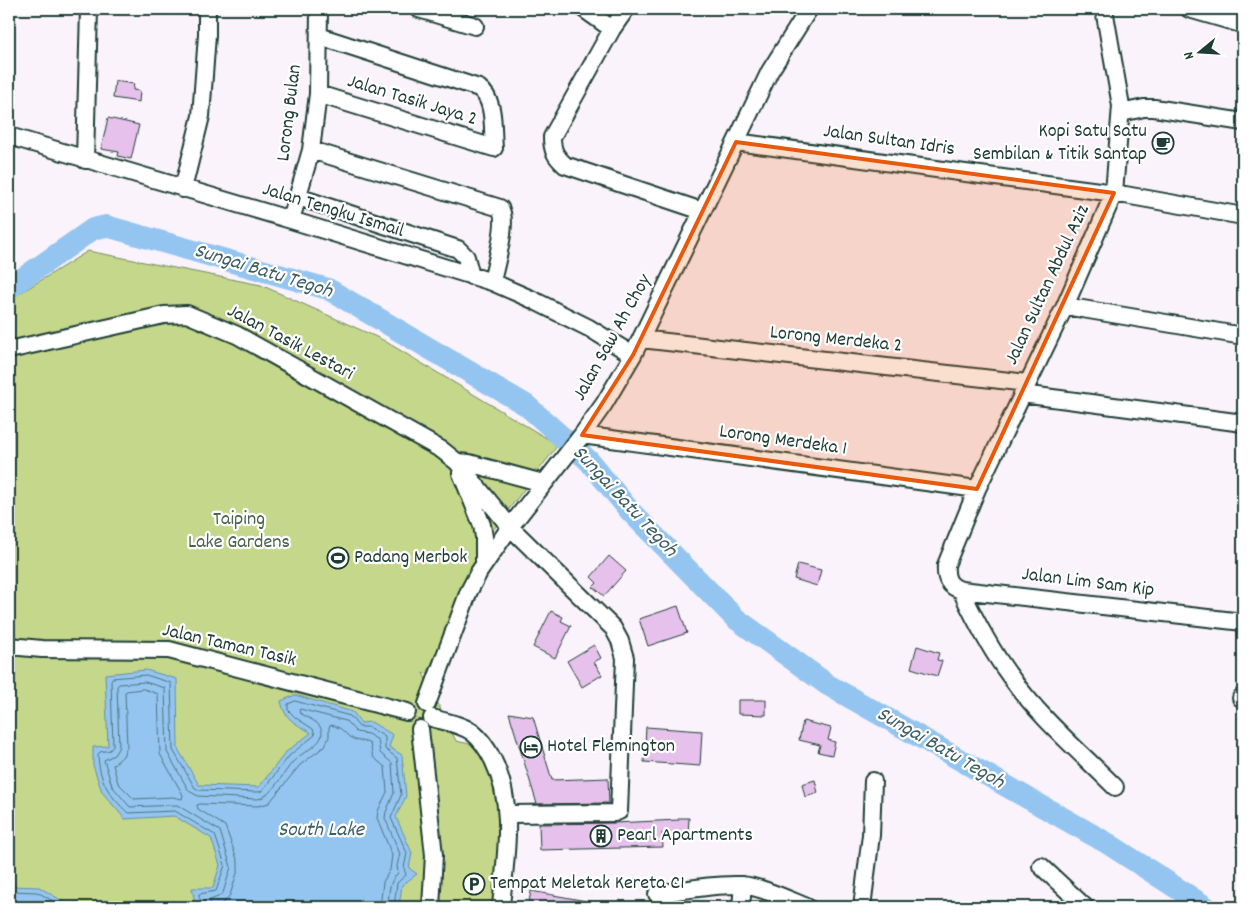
<svg xmlns="http://www.w3.org/2000/svg" width="1252" height="916" font-family="Dekko,sans-serif">
<style>
.green{fill:#c5d78b;stroke:#728a60}
.water{fill:#94c5f0;stroke:#658fa5}
.lines{fill:none;stroke-linecap:round;stroke-linejoin:round}
.shore{stroke:#4e737f;stroke-width:1}
.river{stroke:#94c5f0;stroke-width:22}
.building{fill:#e5c1eb;stroke:#1f3d34}
.minor-casing{stroke:#1f3d34;stroke-width:20}
.minor{stroke:#fff;stroke-width:16}
.marked{fill:#e8590c;fill-opacity:0.2;stroke:#e8590c;stroke-width:4;stroke-linejoin:round}
.labels{text-anchor:middle;dominant-baseline:central;stroke-width:4.5;stroke-linejoin:round;paint-order:stroke}
.street-label{font-size:20px;fill:#1f3d34;stroke:#fff}
.poi-label{font-size:20px;fill:#1f3d34;stroke:#fff;text-anchor:start}
.park-label{font-size:20px;fill:#48644a;stroke:#fff}
.water-label{font-size:21px;font-style:italic;fill:#3c5f63;stroke:#fff}
</style>
<rect width="100%" height="100%" fill="#faf3fb"/>
<filter id="ink" filterUnits="userSpaceOnUse"><feTurbulence type="fractalNoise" baseFrequency=".02" numOctaves="2"/><feDisplacementMap in="SourceGraphic" scale="10" xChannelSelector="R" yChannelSelector="G"/><feConvolveMatrix kernelMatrix="1 2 1 2 8 2 1 2 1" color-interpolation-filters="sRGB"/></filter>
<g filter="url(#ink)">
<!-- green -->
<path class="green" d="M88 251 261 285 383 340 558 445 490 534 427 674 423 673 456 741 470 744 481 751 504 810 497 907H9V300Z"/>
<!-- water -->
<path class="water" d="M146 670 177 679 178 749 199 785 259 787 286 752 311 733C296 723 285 721 281 701L295 695 353 712 361 723 371 722 393 735 389 747 402 755 406 796 396 817 412 853 409 868 417 874 402 885 399 907H202L195 903 192 888H213L220 865 211 838 174 816 125 819 102 792 93 765V747L108 746 105 674Z
M9 886 39 887 69 905 71 907H9Z"/>
<g class="lines">
<!-- shore -->
<path class="shore" d="M144 689 158 694 160 754 183 795 182 799 173 797 134 799 118 783 113 765 123 756 127 747 125 692 127 691Z
M9 891 37 892 64 907
M203 907C204 901 198 900 199 894L216 891 225 865 215 835 175 811 128 813C109 795 99 781 98 754L100 752 110 750 113 746 111 681 112 678 146 675 171 683 173 750 195 788 199 790 258 792 262 791 290 755 315 735 313 729 296 718 288 710V704L295 701 350 716 359 727H369L385 737V749L397 758 401 795 391 818 407 853 404 868 406 875 397 883 394 907
M210 907V900L218 897 223 893 231 867 220 831 177 805 130 807 112 786 104 760 114 755 119 747 117 686 119 684 145 682 165 688 167 752 189 791 198 796 258 799C273 796 284 770 295 760 302 752 322 745 322 733 322 722 307 718 300 713L299 711 300 709 346 721 356 732 368 734 378 740 380 753 392 763 394 793 386 812 385 818 400 854 397 866 398 873C388 882 389 895 388 907
M217 907 225 901 230 895 238 870V862L225 826 198 809 197 805 200 804 258 806 269 803 300 765 325 746 329 737V727L331 725C346 729 342 733 353 739 358 742 364 740 370 744L373 757 385 767 387 792 378 811 377 818 392 855 390 870 383 882 380 907"/>
<!-- river -->
<path class="river" d="M9 288 93 229 106 226 328 289 526 405 589 461 630 511 735 618 828 685 1107 843 1206 907"/>
</g>
<!-- building -->
<path class="building" d="M115 81 134 84 133 90 140 91 139 102 113 98Z
M108 118 139 125 131 159 118 156 119 152 101 149Z
M609 556 626 571 604 596 593 587 597 583 591 577Z
M798 564 821 570 817 586 794 579Z
M678 606 687 633 648 646 639 619Z
M551 611 563 617 561 621 571 626 555 658 533 647Z
M594 645 601 658 594 662 602 675 582 687 567 661Z
M917 646 939 653 937 660 942 661 937 676 911 668Z
M738 700H766V715L738 714Z
M509 713 533 717 552 780 608 778 609 803 537 804Z
M803 721 831 728 828 740 835 742 832 755 818 752 820 745 799 740Z
M646 727 702 731 700 766 644 762Z
M815 780 818 793 805 797 802 784Z
M679 818H689L688 834 662 833 663 847 540 850 539 824 614 823 679 820Z
M531 891 592 902 591 907H528Z"/>
<g class="lines">
<!-- minor casing -->
<g class="minor-casing">
<path id="minor" d="M419 9 475 26
M584 9 612 29
M626 9 612 29 552 137C552 150 555 156 565 165L702 211
M1104 9 1121 106 1114 193 1065 306 977 489 946 565C945 578 948 586 961 590L1243 622
M1189 9 1241 24
M318 94 494 148C492 128 496 101 479 88L319 36
M1121 113 1144 108H1154L1243 122
M9 136 291 220 492 282 531 299 589 328 633 355
M736 142 1114 193 1243 216
M311 150 500 208C509 221 495 266 492 282
M85 160 89 9
M183 189 201 116 207 35V9
M298 197 458 249 466 257 471 276
M291 220 311 150 318 94 319 9
M1065 306 1243 336
M641 339 1027 383
M9 350 164 315 187 314 237 335 442 450 457 462 510 527 613 628 620 641 625 658 619 811 614 813 508 814
M1022 394 1243 423
M582 435 977 489
M457 462 469 463 543 483
M461 473 482 525 484 537V564
M961 590C975 620 990 649 1010 676 1039 717 1079 751 1115 787
M9 646 42 649 169 650 407 712
M1241 698 1243 696
M427 704 469 591 479 572 510 527 582 435 604 404 633 355 770 71 809 9
M432 718C446 722 460 724 472 732 481 739 488 750 493 760 516 807 505 857 501 907
M420 729 434 855 431 907
M1041 866 1085 907
M657 894C685 890 713 884 741 885 760 886 789 900 807 907
M741 907 743 885
M862 907 871 835 873 781"/>
</g>
<!-- minor -->
<use href="#minor" class="minor"/>
</g>
</g>
<!-- marked area -->
<path class="marked" d="M736 142 1114 193 977 489 582 435 633 355Z"/>
<!-- icons -->
<defs>
<g id="cafe-ring" transform="scale(1.125)"><circle r="9.5" fill="#fff" stroke="#1f3d34" stroke-width="1.5"/><path d="M-5.5-4.5H6V0H3Q3 3.5 0 3.5H-2.5Q-5.5 3.5-5.5 0ZM3-3.2v2h1.7v-2ZM-6 4.5H4V6H-6Z" fill="#1f3d34"/></g>
<g id="stadium-ring" transform="scale(1.125)"><circle r="9.5" fill="#fff" stroke="#1f3d34" stroke-width="1.5"/><path d="M0-5a6.5 5 0 1 0 0 10a6.5 5 0 1 0 0-10ZM-3.5-1.8h7v3.6h-7Z" fill="#1f3d34"/></g>
<g id="hotel-ring" transform="scale(1.125)"><circle r="9.5" fill="#fff" stroke="#1f3d34" stroke-width="1.5"/><path d="M-6-4.5h1.5V1H6V5H4.5V3h-9V5H-6ZM-4 0a1.8 1.8 0 1 1 3.6 0ZM.5 0V-2.5h3Q6-2.5 6 0Z" fill="#1f3d34"/></g>
<g id="building-ring" transform="scale(1.125)"><circle r="9.5" fill="#fff" stroke="#1f3d34" stroke-width="1.5"/><path d="M-4-6H4V6H1V3H-1V6H-4ZM-2.5-4.3h1.7v1.8h-1.7ZM.8-4.3h1.7v1.8H.8ZM-2.5-1h1.7V.8h-1.7ZM.8-1h1.7V.8H.8Z" fill="#1f3d34"/></g>
<g id="parking-ring" transform="scale(1.125)"><circle r="9.5" fill="#fff" stroke="#1f3d34" stroke-width="1.5"/><path d="M-3.5-5.5H1a3.5 3.5 0 0 1 0 7H-1V5.5H-3.5ZM-1-3.4V-.6H.8a1.4 1.4 0 0 0 0-2.8Z" fill="#1f3d34"/></g>
</defs>
<g fill-rule="evenodd">
<use href="#cafe-ring" x="1163" y="143"/>
<use href="#stadium-ring" x="338" y="558"/>
<use href="#hotel-ring" x="531" y="747"/>
<use href="#building-ring" x="601" y="836"/>
<use href="#parking-ring" x="474" y="884"/>
</g>
<g class="labels">
<!-- street labels -->
<g class="street-label">
<text transform="translate(412 101) rotate(17)">Jalan Tasik Jaya 2</text>
<text transform="translate(290 113) rotate(-83)">Lorong Bulan</text>
<text transform="translate(889 141) rotate(8)">Jalan Sultan Idris</text>
<text transform="translate(333 211) rotate(17)">Jalan Tengku Ismail</text>
<text transform="translate(1048 285) rotate(-65)">Jalan Sultan Abdul Aziz</text>
<text transform="translate(613 338) rotate(-61)">Jalan Saw Ah Choy</text>
<text transform="translate(836 340) rotate(6)">Lorong Merdeka 2</text>
<text transform="translate(290 343) rotate(28)">Jalan Tasik Lestari</text>
<text transform="translate(783 441) rotate(8)">Lorong Merdeka 1</text>
<text transform="translate(1088 583) rotate(7)">Jalan Lim Sam Kip</text>
<text transform="translate(229 646) rotate(13)">Jalan Taman Tasik</text>
</g>
<!-- poi labels -->
<g class="poi-label">
<text x="1147" y="132" text-anchor="end">Kopi Satu Satu<tspan x="1147" dy="23">Sembilan &amp; Titik Santap</tspan></text>
<text x="354" y="558">Padang Merbok</text>
<text x="547" y="747">Hotel Flemington</text>
<text x="617" y="836">Pearl Apartments</text>
<text x="490" y="884">Tempat Meletak Kereta C1</text>
</g>
<!-- park labels -->
<g class="park-label">
<text x="239" y="520">Taiping<tspan x="239" dy="23">Lake Gardens</tspan></text>
</g>
<!-- water labels -->
<g class="water-label">
<text transform="translate(263 272) rotate(17)">Sungai Batu Tegoh</text>
<text transform="translate(624 502) rotate(47)">Sungai Batu Tegoh</text>
<text transform="translate(940 749) rotate(30)">Sungai Batu Tegoh</text>
<text x="321" y="831">South Lake</text>
</g>
</g>
<!-- margin -->
<rect width="1252" height="916" fill="none" stroke="#fff" stroke-width="30"/>
<rect x="15" y="15" width="1222" height="886" fill="none" stroke="#1f3d34" stroke-width="2" filter="url(#ink)"/>
<!-- north arrow -->
<g transform="translate(1200 52) rotate(252)" stroke="#ffffff" stroke-width="4" paint-order="stroke">
<path d="M0-4L9 19L0 12L-9 19Z" fill="#1f3d34"/>
<text y="-8" font-size="14" font-weight="bold" text-anchor="middle" fill="#1f3d34">N</text>
</g>
</svg>
